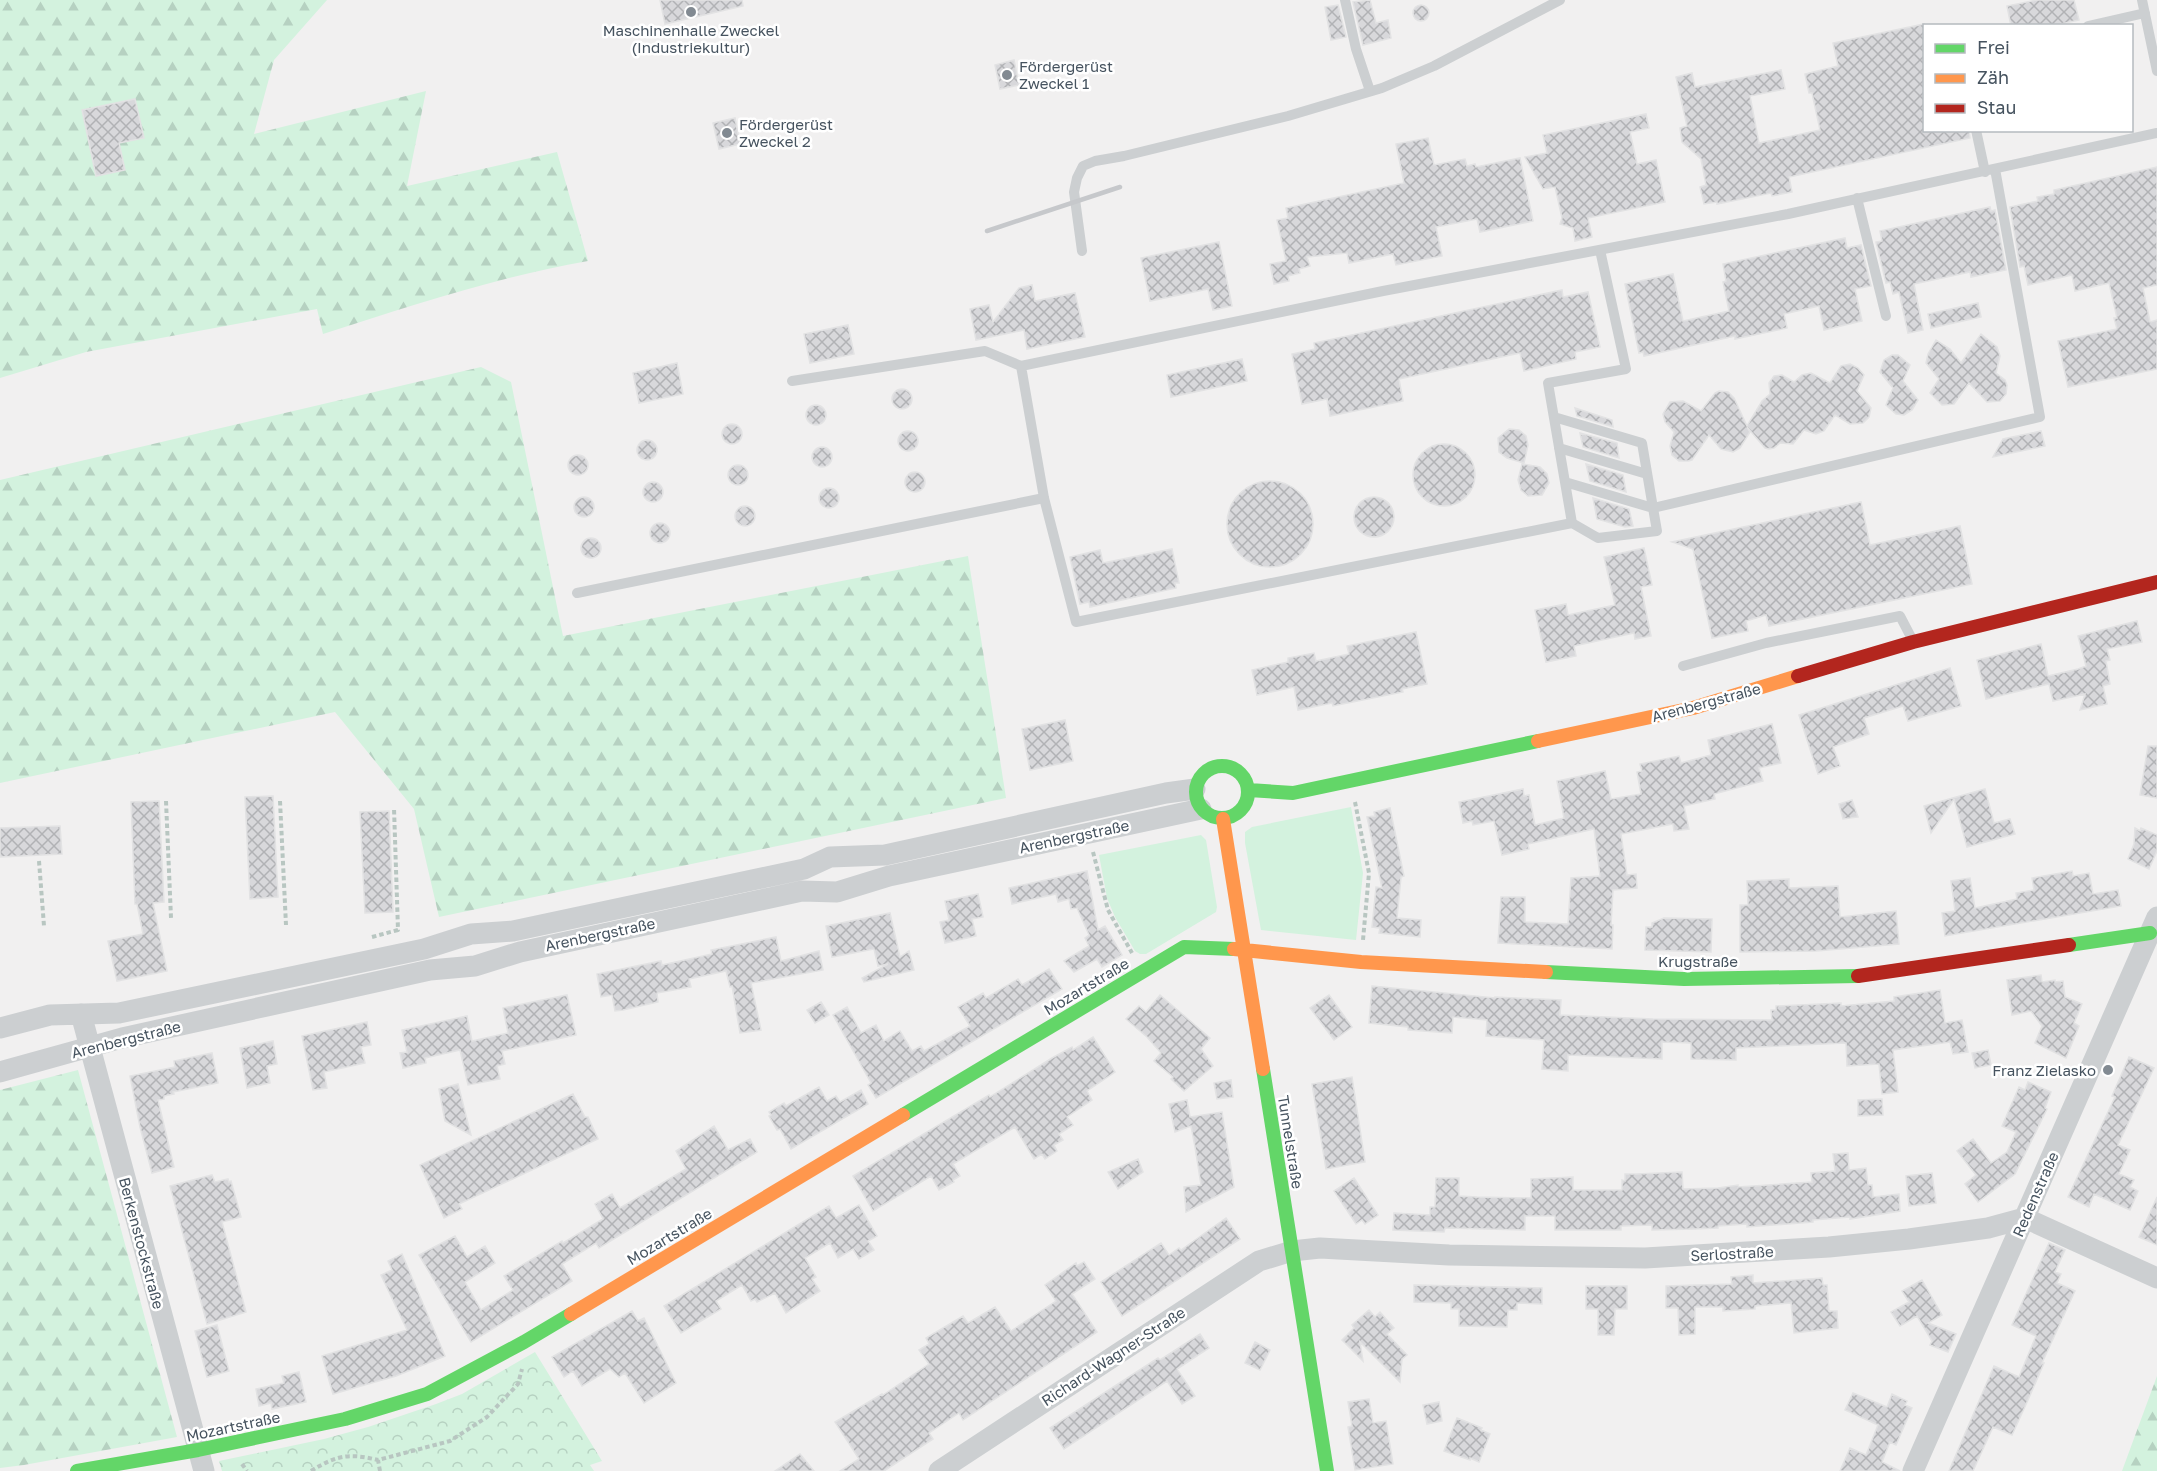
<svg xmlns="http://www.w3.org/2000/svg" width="2157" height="1471" font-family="'Golos Text',sans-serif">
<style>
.grass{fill:#d3f2de}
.forest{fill:url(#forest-firs)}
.park{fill:url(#park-crowns)}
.building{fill:url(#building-cross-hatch);stroke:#e2e2e3;stroke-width:1.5}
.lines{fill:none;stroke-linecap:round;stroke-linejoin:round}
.path{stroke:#b8c6c1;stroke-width:4;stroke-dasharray:4.5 3;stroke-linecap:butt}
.lane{stroke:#cccfd1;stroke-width:10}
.street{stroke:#cccfd1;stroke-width:21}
.fast{stroke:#63d668;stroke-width:14}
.slow{stroke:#ff974d;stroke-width:14}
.jam{stroke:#b3261e;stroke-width:14}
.rail{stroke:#c6c8cb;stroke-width:4.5}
.poi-dot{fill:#828a92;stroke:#fff;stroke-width:2}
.labels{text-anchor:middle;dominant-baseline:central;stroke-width:5;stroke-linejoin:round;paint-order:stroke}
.poi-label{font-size:15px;fill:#46535f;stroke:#fff;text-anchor:start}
.street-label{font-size:15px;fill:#46535f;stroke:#fff}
</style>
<defs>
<pattern id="forest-firs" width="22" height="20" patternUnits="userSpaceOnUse" patternTransform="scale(1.5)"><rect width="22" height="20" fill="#d3f2de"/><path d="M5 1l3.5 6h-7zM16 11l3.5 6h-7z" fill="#b6d1c1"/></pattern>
<pattern id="park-crowns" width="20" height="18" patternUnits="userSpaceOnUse" patternTransform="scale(1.5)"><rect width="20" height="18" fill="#d3f2de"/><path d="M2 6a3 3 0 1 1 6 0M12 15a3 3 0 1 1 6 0" fill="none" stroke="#b6d1c1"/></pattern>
<pattern id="building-cross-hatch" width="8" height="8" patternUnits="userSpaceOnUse" patternTransform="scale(1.5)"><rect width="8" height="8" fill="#d8d8db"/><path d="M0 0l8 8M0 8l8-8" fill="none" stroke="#b1b2b5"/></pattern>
</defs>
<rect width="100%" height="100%" fill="#f1f0f0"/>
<!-- grass -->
<path class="grass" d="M1351 807 1363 873 1356 940 1261 930 1245 843V832L1252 827Z
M1201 835 1206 840 1217 907 1216 912 1146 954H1140L1135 951 1115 917 1107 898 1099 855Z"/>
<!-- forest -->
<path class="forest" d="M0 0H327L274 60 254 134 426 91 407 186 557 152 588 261C497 277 411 306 323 334L317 309 86 352 0 378Z
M481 367 511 382 563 636 968 556 1006 798 439 917 414 809 335 712 0 783V480Z
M78 1070 177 1437 24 1465 0 1468V1090Z
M2157 1376V1471H2122Z"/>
<!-- park -->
<path class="park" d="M535 1352 602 1461 590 1465 594 1471H222L219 1461 324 1439 368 1427 436 1404 462 1394Z"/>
<!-- building -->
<path class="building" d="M660 0H742L743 6 665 24Z
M1370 0 1376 23 1388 20 1391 38 1363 45 1353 2Z
M2037 0H2074L2079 20 2052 26H2011L2007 6Z
M1413 13a8 8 0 1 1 16 0a8 8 0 1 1-16 0Z
M1338 5 1346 37 1331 40 1325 7Z
M1924 24V130H1969L1970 138 1789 177 1792 192 1772 196 1771 193 1717 204V202L1704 204 1700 187 1706 185 1701 159 1682 142 1680 128 1687 126 1676 77 1692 73 1695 87 1781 70 1785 89 1750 96 1759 143 1820 130 1812 93H1809L1805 74 1838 66 1833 43Z
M1014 60 1019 85 1000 89 995 65Z
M135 99 144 138 119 143 125 170 96 176 82 110Z
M1646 114 1649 128 1630 132 1637 164 1656 160 1665 202 1588 218 1592 237 1575 241 1573 228 1560 224 1562 218 1555 187 1543 189 1525 157 1547 153 1543 135Z
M735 118 740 144 719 149 713 123Z
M1428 138 1434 165 1465 159 1467 166 1475 164 1476 167 1520 158 1533 221 1480 232 1477 219 1436 227 1442 256 1396 265 1393 254 1349 263 1347 253 1307 257 1310 266 1299 269 1300 273 1288 276 1289 281 1274 284 1270 264 1286 261 1277 220 1288 218 1286 208 1404 183 1396 144Z
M2157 167V285L2143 288 2150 322 2157 320V369L2068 387 2058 341 2117 329 2114 318H2117L2109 283 2075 291 2072 275 2028 285 2024 266 2020 267 2010 207 2038 201 2037 197 2054 194V190Z
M1990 207 1991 211 1995 210 2006 270 1971 277 1970 272 1914 284 1923 330 1908 333 1899 292 1893 294 1890 282 1886 283 1876 242 1882 241 1880 231Z
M1845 238 1847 248 1861 245 1871 286 1855 289 1862 321 1824 330 1819 306 1784 314 1787 328 1735 339V336L1644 356 1643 352 1639 353 1625 284 1673 274 1683 321 1729 311 1723 282 1726 281 1723 264Z
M1219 242 1232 306 1213 310 1208 289 1150 301 1141 258Z
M1032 285 1035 301 1075 293 1085 337 1027 349 1024 330 976 340 970 309 989 305 993 322 1019 288Z
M1562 290 1563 297 1588 292 1600 347 1575 352 1576 359 1524 371 1520 353 1399 379 1403 401 1330 416 1327 399 1302 404 1292 354 1315 349 1314 343Z
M1978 303 1981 317 1931 328 1928 314Z
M848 325 854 354 810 363 804 334Z
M1981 334 1997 347 2000 356 1996 373 2005 380 2007 385 2006 394 2000 401 1987 402 1969 383 1954 404 1942 405 1930 393 1939 379 1926 363 1928 354 1936 340 1950 349 1961 363Z
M1892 355H1898L1910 365 1903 381 1918 400 1912 410 1904 415 1896 414 1886 405 1893 388 1880 372 1884 360Z
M1242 359 1247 381 1171 397 1167 375Z
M677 363 683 394 639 403 633 373Z
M1850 364 1858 368 1864 375 1857 391 1871 408 1869 417 1863 423 1850 424 1835 415 1824 431 1816 434 1804 430 1793 444 1780 443 1774 448 1769 449 1765 448 1747 427 1750 432 1740 448 1733 452 1721 449 1709 435 1692 460 1688 461H1679L1672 455 1670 446 1674 432 1665 422 1663 414 1670 402 1683 401 1701 411 1715 393 1719 391 1728 392 1734 398 1747 426 1762 401 1770 394 1769 383 1774 376 1782 375 1794 382 1802 375 1811 373 1830 383 1841 366Z
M892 399a10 10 0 1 1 20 0a10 10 0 1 1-20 0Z
M806 415a10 10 0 1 1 20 0a10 10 0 1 1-20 0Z
M1575 408 1612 420 1613 427 1577 416Z
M722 434a10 10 0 1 1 20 0a10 10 0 1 1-20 0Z
M1509 429 1519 430 1526 436 1528 445 1524 463 1507 458 1499 452 1498 438Z
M2041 431 2045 446 1993 457 2003 439Z
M898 441a10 10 0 1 1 20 0a10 10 0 1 1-20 0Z
M1580 433 1617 443 1619 458 1583 447Z
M637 450a10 10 0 1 1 20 0a10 10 0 1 1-20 0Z
M1413 475a31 31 0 1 1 62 0a31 31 0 1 1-62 0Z
M812 457a10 10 0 1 1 20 0a10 10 0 1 1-20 0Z
M568 465a10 10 0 1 1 20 0a10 10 0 1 1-20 0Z
M1522 464 1540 467 1547 474 1549 483 1542 495 1528 496 1521 490 1518 480Z
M1586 464 1623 475 1626 492 1590 481Z
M728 475a10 10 0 1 1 20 0a10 10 0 1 1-20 0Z
M905 482a10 10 0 1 1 20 0a10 10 0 1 1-20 0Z
M1227 524a43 43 0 1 1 86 0a43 43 0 1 1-86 0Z
M643 492a10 10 0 1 1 20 0a10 10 0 1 1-20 0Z
M819 498a10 10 0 1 1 20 0a10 10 0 1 1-20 0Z
M1354 517a20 20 0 1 1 40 0a20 20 0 1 1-40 0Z
M574 507a10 10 0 1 1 20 0a10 10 0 1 1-20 0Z
M1593 498 1629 509 1633 526 1625 527 1597 519Z
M1861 502 1870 545 1960 526 1972 584 1769 626 1766 615 1746 621 1748 631 1712 638 1693 549 1672 542Z
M735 516a10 10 0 1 1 20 0a10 10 0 1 1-20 0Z
M650 533a10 10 0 1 1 20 0a10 10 0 1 1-20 0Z
M581 548a10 10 0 1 1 20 0a10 10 0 1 1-20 0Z
M1644 548 1652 585 1641 587 1651 636 1635 639 1634 633 1574 646 1576 656 1546 662 1535 610 1566 604 1568 615 1615 605 1604 557Z
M1172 549 1179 583H1175L1176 588 1090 607 1089 602 1080 604 1070 557 1100 550 1103 563Z
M2137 621 2142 642 2107 649 2110 660 2106 661 2110 684 2103 686 2107 704 2080 710 2085 694 2053 701 2049 684 1986 699 1977 660 2041 644 2048 676 2078 669 2086 666 2078 636Z
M1416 632 1427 684 1402 689 1403 692 1333 706 1332 703 1298 710 1294 687 1257 695 1252 670 1288 662V658L1314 653 1316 661 1349 654 1347 646Z
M1950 668 1961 706 1908 721 1903 706 1864 718 1869 734 1833 747 1840 766 1818 774 1799 715Z
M1065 720 1073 761 1030 770 1022 729Z
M1772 724 1781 763 1759 768 1763 781 1714 794 1715 799 1684 806 1689 829 1674 831 1673 824 1621 834 1627 875 1636 874 1637 888 1613 890 1611 925H1613L1612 949 1498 943 1501 897H1525V922L1568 924 1571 878 1600 876 1594 829 1528 844 1529 849 1502 855 1494 821 1473 825 1472 821 1463 823 1459 802 1523 789 1524 796 1529 795 1535 825 1564 818 1557 781 1605 771 1611 799 1641 794 1637 772 1642 771 1640 764 1679 756 1681 763 1711 755 1708 740Z
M2148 746H2157V798L2140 795Z
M1985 789 1994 823 2010 819 2015 834 1967 847 1954 799 1931 833 1924 806Z
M273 796 278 897 250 899 245 797Z
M1852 800 1858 817 1843 819 1839 804Z
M159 801 164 902 153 903 167 971 117 981 108 941 143 934 137 904H135L131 802Z
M1390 808 1404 876 1401 877 1397 918 1421 920 1420 937 1379 933 1380 928 1372 927 1376 887 1382 888 1367 817 1375 816 1374 812Z
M389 811 393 912 365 913 360 812Z
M60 826 62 854 0 857V828Z
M2135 828 2140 831 2141 828 2157 835V851L2149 869 2128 859 2134 844Z
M1087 871 1098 930 1105 926 1122 955 1102 967 1097 959 1074 972 1064 961 1089 946 1085 938 1089 935 1077 908 1071 909 1069 899 1058 902 1056 894 1012 904 1009 888Z
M2072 871 2073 876 2089 873 2093 894 2118 890 2121 906 1945 936 1942 913 1955 911 1951 881 1970 878 1975 908 2017 899 2016 893 2034 890 2032 878Z
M1789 879V888L1838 886 1840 917 1896 911 1899 944 1816 951 1740 952V905H1748L1747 881Z
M978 894 983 917 972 919 976 936 945 943 940 922 949 920 945 901Z
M890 913 900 957 909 951 914 970 864 982 862 978 888 964 878 966 874 949 832 957 826 926Z
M1664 918 1712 919 1711 952 1645 950 1646 927H1652V923Z
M776 937 781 961 819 951 823 970 751 983 761 1030 740 1033 732 986 730 987 726 971 689 979 691 987 657 993 658 1002 623 1010 615 1011 612 995 601 997 597 974 661 961 662 965 712 954 711 950Z
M1049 969 1062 989 876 1098 868 1085 871 1083 833 1015 847 1007 861 1033 876 1025 884 1041 900 1031 912 1051 921 1046 924 1051 970 1026 958 1007 983 993 986 998 1018 979 1022 985Z
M2041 975 2042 982 2055 980V982L2063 981 2065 997 2082 1004 2074 1023 2079 1026 2066 1058 2035 1043 2042 1026 2031 1011 2012 1015 2007 980Z
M1372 986 1495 998V997L1561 1000 1560 1015 1653 1019 1772 1020 1771 1010H1776V1006L1841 1003V1006L1894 1001V997L1940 990 1945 1023 1962 1020 1968 1052 1953 1054 1950 1042 1893 1050 1898 1092 1882 1094 1879 1064 1847 1066 1846 1043 1736 1048V1060L1691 1059V1043L1662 1042V1059L1568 1055V1071L1542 1069 1544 1040 1486 1036 1487 1020 1453 1017 1452 1033 1408 1030V1027L1369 1023Z
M567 995 576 1035 502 1051 505 1064 497 1066 500 1079 468 1085 460 1050 425 1058 426 1063 403 1068 400 1053 407 1052 402 1030 467 1016 472 1041 508 1033 503 1008Z
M1160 995 1210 1038 1201 1049 1213 1066 1184 1091 1171 1079 1173 1077 1154 1061 1161 1053 1147 1037 1126 1019 1139 1006 1146 1012Z
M1329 995 1352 1027 1334 1040 1310 1008Z
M821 1002 829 1015 815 1023 807 1010Z
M367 1022 371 1045 361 1047 365 1063 324 1072 327 1088 313 1090 302 1036Z
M1093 1037 1115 1072 1087 1091 1092 1100 1067 1117 1073 1125 1059 1134 1063 1140 1054 1145 1057 1151 1045 1159 1042 1154 1034 1159 1015 1127 953 1164 960 1176 953 1180 954 1182 939 1190 931 1176 873 1211 853 1176 989 1095 990 1097 1052 1058 1072 1047 1073 1050Z
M273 1041 277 1064 267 1066 270 1083 247 1088 240 1048Z
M1988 1050 1991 1065 1975 1068 1972 1053Z
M212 1053 218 1083 173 1092 174 1094 164 1096V1099L158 1100 174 1167 152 1173 140 1127 130 1076 175 1067 174 1061Z
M2129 1057 2154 1068 2118 1145 2130 1150 2119 1174 2134 1180 2130 1187 2138 1191 2130 1210 2094 1194 2089 1207 2068 1197 2115 1097 2112 1096Z
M1352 1077 1365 1162 1326 1169 1312 1084Z
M1231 1080 1233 1097 1217 1099 1214 1083Z
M2028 1082 2051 1092 2045 1108 2047 1109 2015 1174 1978 1202 1965 1184 1976 1175 1957 1151 1973 1139 1991 1163 2007 1152 2016 1132 2002 1126 2019 1087 2025 1090Z
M458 1084 471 1135 445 1121 439 1089Z
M819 1087 827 1101 836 1096 840 1102 861 1090 868 1104 791 1149 780 1129 777 1130 769 1116 771 1115 769 1112 784 1103 786 1106Z
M573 1094 585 1117H588L598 1139 459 1204 462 1209 444 1218 420 1165Z
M1882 1099 1883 1115 1858 1116V1100Z
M1187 1100 1190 1117 1222 1112 1234 1187 1186 1212 1184 1187 1201 1185 1195 1147 1191 1126 1175 1132 1169 1104Z
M714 1126 728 1150 750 1139 757 1152 599 1248 596 1243 562 1264 572 1281 471 1342 419 1255 455 1236 467 1257 485 1246 495 1263 465 1282 481 1310 513 1290 504 1276 562 1241 563 1243 603 1219 595 1204 612 1194 620 1208 686 1169 676 1151Z
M1848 1153 1849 1170 1866 1168 1868 1185H1872L1873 1197 1899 1194 1900 1211 1850 1219V1217L1813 1220V1222L1747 1227V1224L1718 1226V1228L1695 1229 1652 1230V1225L1621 1226V1230H1555V1216H1525V1230L1445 1228 1444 1232 1393 1230 1394 1213 1430 1215V1207H1435L1436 1178H1459V1196L1477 1197 1531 1198V1179L1573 1177V1190H1622V1180L1625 1181V1174H1637L1682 1172 1683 1189 1718 1188 1738 1185V1187L1812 1182 1811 1173 1835 1171 1833 1154Z
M1138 1159 1143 1172 1118 1189 1108 1172Z
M1932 1173 1936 1203 1909 1206 1906 1176Z
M212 1175 215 1182 228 1179 229 1182 231 1181 241 1217 222 1222 246 1312 207 1324 170 1186Z
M1354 1178 1378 1215 1365 1224 1362 1220 1356 1224 1334 1191Z
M2157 1197V1245L2139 1237Z
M859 1205 877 1236 868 1241 874 1250 859 1259 853 1249 838 1258 830 1243 805 1258 816 1277 812 1279 820 1291 786 1313 775 1293 757 1302 755 1299 751 1301 742 1285 716 1301 721 1309 681 1333 664 1306 829 1206 836 1218Z
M1226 1218 1240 1239 1122 1316 1101 1282 1161 1243 1169 1255 1179 1248 1181 1250Z
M2049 1243 2065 1250 2055 1272 2061 1274 2057 1283 2075 1291 2042 1363H2044L2028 1400 2012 1435 1993 1427 1973 1471H1949L1994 1366 2019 1377 2036 1336 2012 1325Z
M402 1254 445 1356 396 1376 333 1394 322 1356 407 1330 381 1275 392 1270 388 1261Z
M1084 1262 1095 1279 1072 1294 1097 1332 963 1420 959 1413 929 1433 933 1439 884 1471H840L859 1459 835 1422 882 1394 883 1395 929 1364 919 1350 929 1344 926 1338 963 1316 968 1323 995 1307 1011 1331 1056 1301 1045 1285 1076 1263 1077 1266Z
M1753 1275V1283L1822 1278 1823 1285H1827L1829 1311H1837L1838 1328 1794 1333 1791 1303 1755 1306V1309L1723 1311V1307H1695V1334L1679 1335 1678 1308H1666V1286L1732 1284 1731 1277Z
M1922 1280 1942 1315 1928 1323 1956 1334 1948 1352 1930 1345 1932 1341 1917 1316 1900 1326 1891 1312 1909 1302 1902 1291Z
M1414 1285 1542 1288V1304L1517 1303V1310H1508L1507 1327 1459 1326V1309H1451V1303L1414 1302Z
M1586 1286H1627V1309H1615L1614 1335H1598V1309H1586Z
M1369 1310 1375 1317 1380 1312 1394 1328 1387 1334 1407 1355 1402 1359 1400 1382 1360 1342 1363 1361 1342 1340 1354 1328 1352 1325Z
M632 1311 638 1321 644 1318 676 1383 644 1403 625 1373 619 1377 610 1369 582 1386 573 1371 564 1377 552 1357Z
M217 1325 229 1371 207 1377 195 1331Z
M1200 1334 1209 1348 1177 1369 1195 1396 1182 1404 1167 1381 1064 1449 1050 1428 1158 1358 1160 1360Z
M1255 1342 1270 1350 1260 1370 1245 1363Z
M299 1372 306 1402 272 1409 271 1403 259 1406 256 1389 284 1383 282 1376Z
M1853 1393 1887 1407 1892 1394 1907 1401 1905 1405 1912 1408 1896 1445 1890 1442 1882 1462 1900 1471H1840L1850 1448 1866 1455 1878 1425 1845 1410Z
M1369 1399 1373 1423 1386 1421 1393 1464 1355 1470 1348 1427 1352 1426 1348 1402Z
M1439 1402 1442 1421 1427 1424 1423 1405Z
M1457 1418 1482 1428 1481 1430 1490 1434 1479 1462 1470 1458V1460L1444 1451Z
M800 1454 814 1471H775Z"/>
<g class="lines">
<!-- path -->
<path class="path" d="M166 801 171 918
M280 801 286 925
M1355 802 1369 873 1363 940
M1093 852 1108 910 1132 953
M39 861 44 926
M372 937 398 930 394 808
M242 1464 247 1471
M311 1471C337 1455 349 1453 378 1460
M380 1471 378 1460 450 1441 487 1417 518 1384 522 1369"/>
<!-- lane -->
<path class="lane" d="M1345 0 1356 49 1370 91
M2142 0 2157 71
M2088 26 2145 13
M1976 130 1985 172
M1857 198 1886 316
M1082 251 1074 192 1077 178 1083 166 1095 161 1124 156 1288 116 1382 88 1434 66 1560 0
M1021 366 1044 498 1076 622 1572 523 1548 383 1626 369 1600 250
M792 381 985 351 1021 366 1383 291 1788 214 2157 133
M1554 417 1642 443 1653 508 1565 482
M1559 448 1647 474
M1572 523 1598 538 1657 531 1653 508 2040 417 1995 169
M577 593 1044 498
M1683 666 1766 643 1900 616 1912 639"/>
<!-- street -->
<path class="street" d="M81 1014 204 1471
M0 1028 50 1015 119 1013 424 949 471 934 513 931 804 869 830 857 885 855 1166 793 1195 789
M0 1072 122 1038 430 970 475 966 520 952 802 891 837 892 889 876 1201 809
M939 1471 1259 1261 1292 1251 1320 1248 1449 1255 1645 1258 1829 1247 1909 1239 1988 1228 2025 1218 2157 1278
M1913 1471 2157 917"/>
<!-- fast -->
<path class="fast" d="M1196 792a26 26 0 1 1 52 0a26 26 0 1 1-52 0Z
M1249 790 1293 793 1538 741
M2069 945 2150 933
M1546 972 1684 979 1858 976
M1263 1069 1327 1471
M903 1115 1184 947 1234 949
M77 1471 198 1450 345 1419 427 1394 524 1342 571 1314"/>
<!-- slow -->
<path class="slow" d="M1538 741 1693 708 1798 676
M1223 819 1263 1069
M1234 949 1361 962 1546 972
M571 1314 903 1115"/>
<!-- jam -->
<path class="jam" d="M1798 676 1913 642 2157 582
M1858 976 2069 945"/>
<!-- rail -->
<path class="rail" d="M987 231 1120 187"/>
</g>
<!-- markers -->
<g class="poi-dot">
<circle cx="691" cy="12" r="6"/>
<circle cx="1007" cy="75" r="6"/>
<circle cx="727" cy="133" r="6"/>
<circle cx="2108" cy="1070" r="6"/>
</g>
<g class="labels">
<!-- poi labels -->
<g class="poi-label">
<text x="691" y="30" text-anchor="middle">Maschinenhalle Zweckel<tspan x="691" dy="17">(Industriekultur)</tspan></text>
<text x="1019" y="66">Fördergerüst<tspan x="1019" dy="17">Zweckel 1</tspan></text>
<text x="739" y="124">Fördergerüst<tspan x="739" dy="17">Zweckel 2</tspan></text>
<text x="2096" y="1070" text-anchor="end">Franz Zielasko</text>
</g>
<!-- street labels -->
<g class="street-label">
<text transform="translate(1706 702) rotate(-15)">Arenbergstraße</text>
<text transform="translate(1074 836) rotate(-12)">Arenbergstraße</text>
<text transform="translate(600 934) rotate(-12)">Arenbergstraße</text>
<text x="1698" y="961">Krugstraße</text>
<text transform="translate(1086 986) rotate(-31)">Mozartstraße</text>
<text transform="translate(126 1039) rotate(-14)">Arenbergstraße</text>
<text transform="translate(1291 1142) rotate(81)">Tunnelstraße</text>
<text transform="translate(2035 1194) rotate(-66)">Redenstraße</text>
<text transform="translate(669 1236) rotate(-31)">Mozartstraße</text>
<text transform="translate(142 1243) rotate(75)">Berkenstockstraße</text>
<text transform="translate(1732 1253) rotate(-3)">Serlostraße</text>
<text transform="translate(1113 1356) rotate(-33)">Richard-Wagner-Straße</text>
<text transform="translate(233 1426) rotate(-12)">Mozartstraße</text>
</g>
</g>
<!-- legend -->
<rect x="1923" y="24" width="210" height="108" fill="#ffffff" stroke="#b5babf" stroke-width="1.5"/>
<rect x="1935" y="44" width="30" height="9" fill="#63d668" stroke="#b5babf" stroke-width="1.5"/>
<text x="1977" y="54" font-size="18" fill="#46535f">Frei</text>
<rect x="1935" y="74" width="30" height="9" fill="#ff974d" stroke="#b5babf" stroke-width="1.5"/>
<text x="1977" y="84" font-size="18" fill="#46535f">Zäh</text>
<rect x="1935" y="104" width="30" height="9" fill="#b3261e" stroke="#b5babf" stroke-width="1.5"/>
<text x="1977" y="114" font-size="18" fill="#46535f">Stau</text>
</svg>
